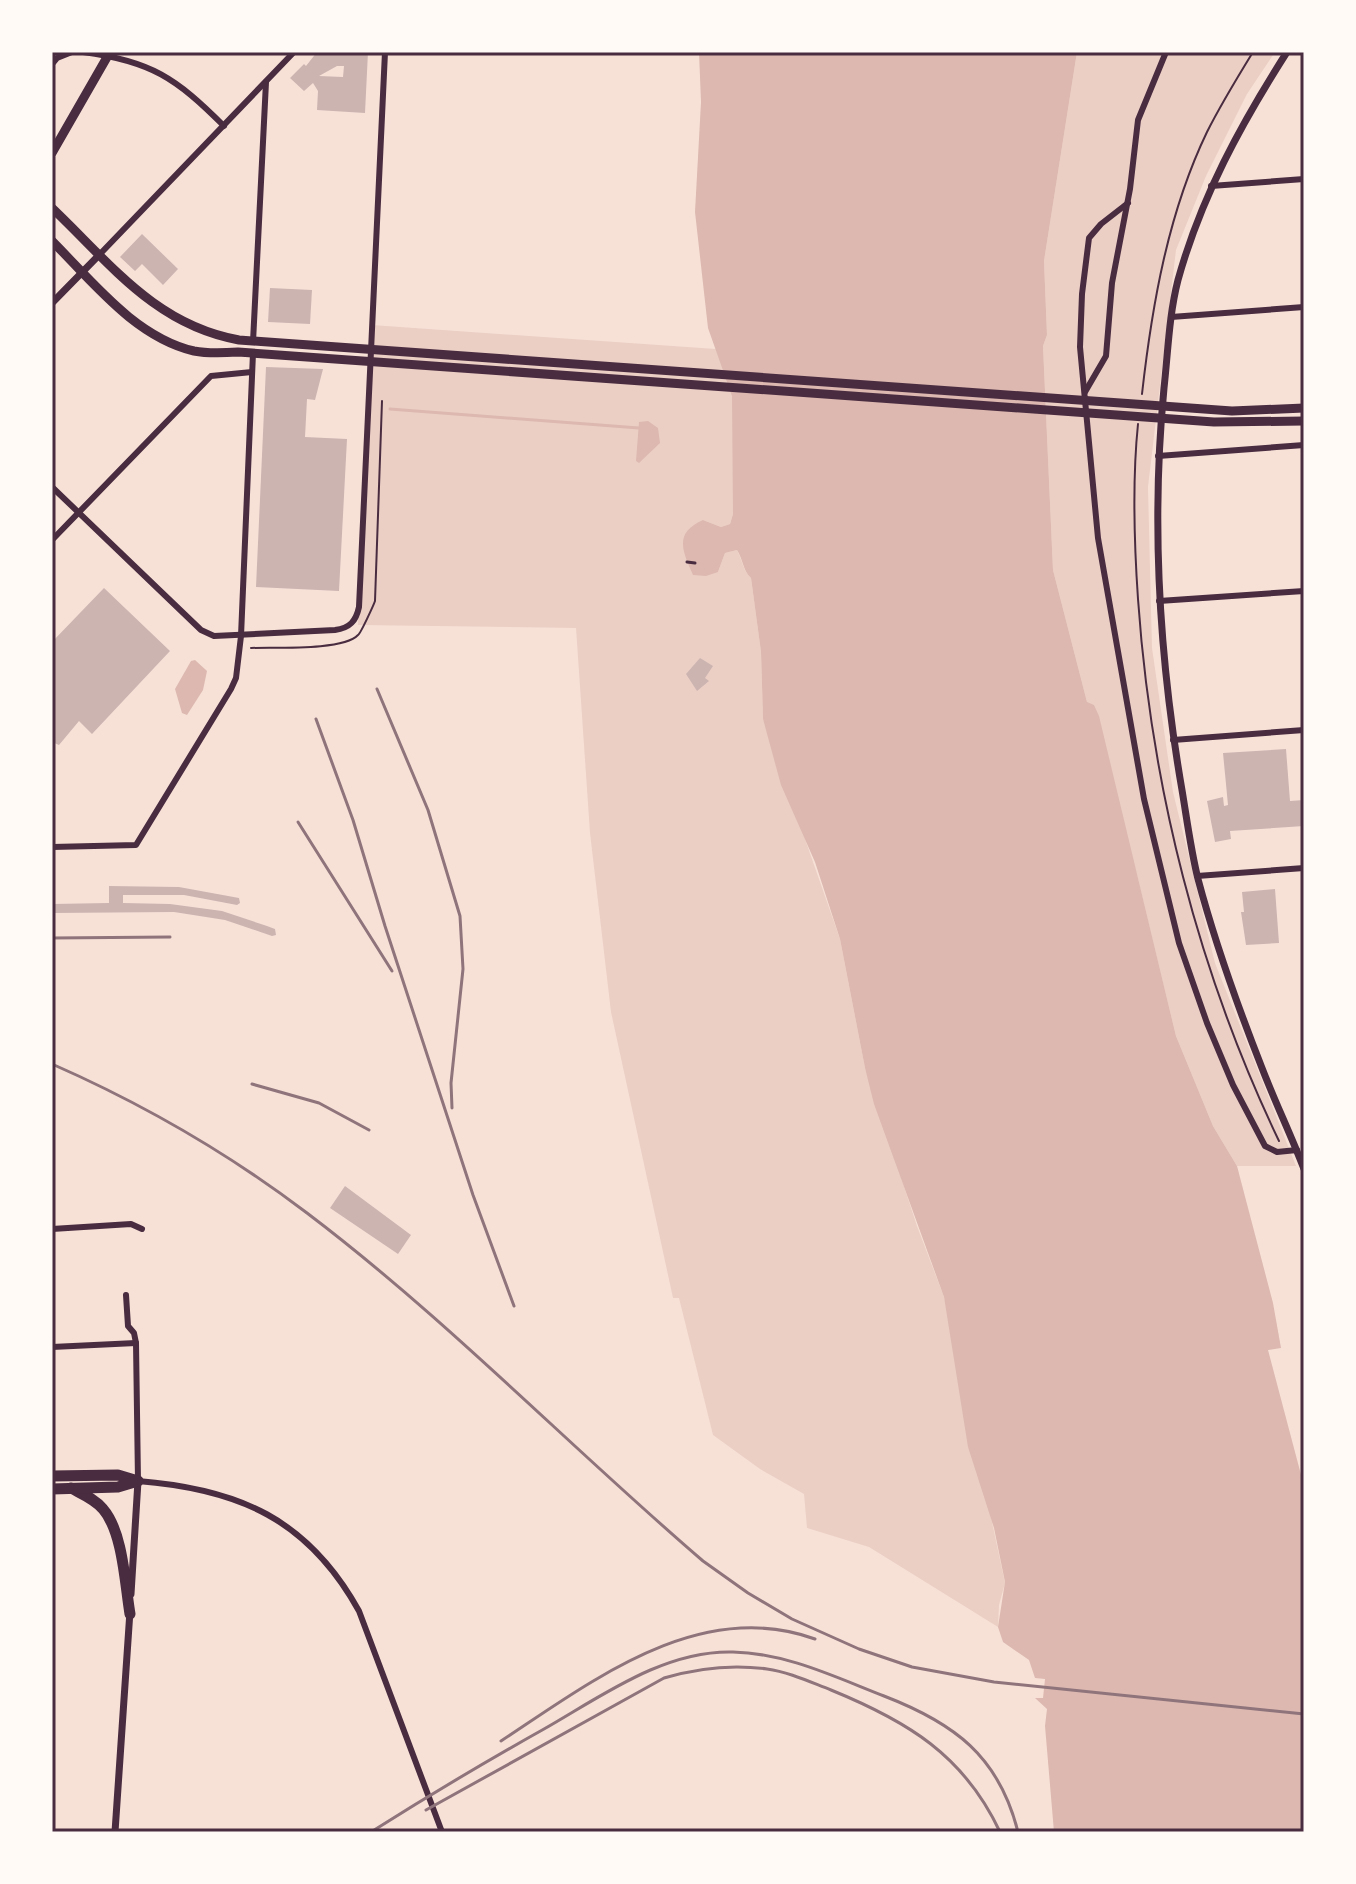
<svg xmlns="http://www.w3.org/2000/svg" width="1356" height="1884" font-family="Lato,sans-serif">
<rect width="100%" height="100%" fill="#f7e1d7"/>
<g fill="#ebcfc5">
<path d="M1077,52H1275L1247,94L1206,176L1176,250L1148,487L1152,648L1173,792L1215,963L1296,1166H1237L1213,1126L1176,1036L1137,875L1087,702L1053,570L1043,346L1047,335L1044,261Z"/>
<path d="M372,325L716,349L733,396V514L730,524L721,527L703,520L718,572L725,553L737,550C742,559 743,571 751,578L761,652L763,719L840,939L865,1068L917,1226L944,1297L1005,1583L999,1605L998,1627L869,1547L807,1528L804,1494L760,1469L713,1435L679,1298H673L611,1012L590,833L576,628L358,625Z"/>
</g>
<g fill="#dcb8b0">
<path d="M699,52H1077L1044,261L1047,335L1043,346L1053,570L1087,702L1094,705L1099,716L1176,1036L1213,1126L1237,1166L1273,1303L1281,1348L1268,1350L1304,1486V1832H1054L1045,1726L1047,1709L1035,1698H1043L1045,1679L1035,1678L1029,1660L1003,1642L998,1627L1005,1582L994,1528L968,1447L944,1297L874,1104L865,1068L840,939L815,862L781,785L763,719L761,652L751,578C743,571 743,559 737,550L725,553L718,572L706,576L693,575C682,550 674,533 703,520L721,527L730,524L733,514L732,396L708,328L695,212L701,102Z"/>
<path d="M648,421L658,428L660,443L639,463L636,461L639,422Z"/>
<path d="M195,660L207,671L203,690L187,715L182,713L175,689L191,661Z"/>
</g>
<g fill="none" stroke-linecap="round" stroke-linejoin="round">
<path stroke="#dcb8b0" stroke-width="3" d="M390,409L639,428"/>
</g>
<g fill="#ccb4b1" fill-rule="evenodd">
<path d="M317,52H368L365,113L317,110L318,91L313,83L304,91L290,78L304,64L306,66ZM337,66H344L343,77L319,76Z"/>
<path d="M142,234L178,269L163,285L142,264L135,271L120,257Z"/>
<path d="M270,288L312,290L310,324L268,322Z"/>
<path d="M266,367L323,369L315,400L307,399L305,437L347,439L339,591L256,587Z"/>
<path d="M104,588L170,651L92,734L79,721L59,745L52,742V642Z"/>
<path d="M700,658L713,666L705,678L709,681L697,691L686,674Z"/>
<path d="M1286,749L1290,801L1304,800V826L1230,831L1231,839L1215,842L1207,801L1223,797L1224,806L1228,805L1223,753Z"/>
<path d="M109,886L179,887L239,898L240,903L237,905L184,895H123V903L170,904L222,911L267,926L275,929L276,935L272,936L225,920L174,912L52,913V904L109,903Z"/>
<path d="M1275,889L1279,943L1246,945L1241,912H1244L1242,892Z"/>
<path d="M345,1186L411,1235L398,1254L330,1208Z"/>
</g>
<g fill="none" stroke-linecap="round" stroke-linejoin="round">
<g stroke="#4a2c40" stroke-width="2">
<path d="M1142,394C1152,305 1168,213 1207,132C1221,104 1237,78 1253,52"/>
<path d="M1138,424C1132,482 1134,541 1138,599C1151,786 1198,972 1279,1141"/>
<path d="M251,648C274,647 343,651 358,635C361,633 374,604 375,601L382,401"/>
</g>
<path stroke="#4a2c40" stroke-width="3" d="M687,562L695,563"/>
<g stroke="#4a2c40" stroke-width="6">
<path d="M83,52C151,61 176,78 224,126"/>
<path d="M52,64L57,58L72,52"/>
<path d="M1211,186L1304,179"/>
<path d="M1128,203L1101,224L1089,238L1082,294L1080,347L1098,538L1144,799L1179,943L1207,1023L1233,1085L1265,1146L1277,1152L1297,1150"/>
<path d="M100,254L294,52"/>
<path d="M1171,317L1304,307"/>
<path d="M253,342L266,82"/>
<path d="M1085,392L1106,356L1112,283L1130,189L1138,120L1166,52"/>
<path d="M1158,456L1304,445"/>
<path d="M52,487L201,630L214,636L335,630C350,628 356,621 359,607L385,52"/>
<path d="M52,540L211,376L252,372"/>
<path d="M1159,601L1304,591"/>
<path d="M1173,740L1304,730"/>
<path d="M52,847L136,845L231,689L236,678L241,636L253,353"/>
<path d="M1197,876L1304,868"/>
<path d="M52,1229L131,1224L142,1229"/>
<path d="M126,1295L128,1326L134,1333L136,1343L138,1481C239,1489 308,1519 359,1611L442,1832"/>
<path d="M52,1347L136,1343"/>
</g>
<g stroke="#4a2c40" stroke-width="7">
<path d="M1287,52C1241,124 1201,197 1178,280C1169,315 1168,352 1164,388C1151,523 1159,657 1182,790C1187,820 1191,851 1198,879C1215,943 1238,1007 1262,1068C1275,1102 1291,1135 1304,1169"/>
<path d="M52,303L100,254"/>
<path d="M131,1594L138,1481"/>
<path d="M115,1832L130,1611"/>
</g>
<g stroke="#4a2c40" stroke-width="9">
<path d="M52,153L110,52"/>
<path d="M52,208C110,263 155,325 239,340L1232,411L1304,408"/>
<path d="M52,241C93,282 135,337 194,351C209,354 224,353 238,352L1214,422L1304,421"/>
</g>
<g stroke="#4a2c40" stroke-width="11">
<path d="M52,1476L118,1475L138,1481"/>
<path d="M71,1488C82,1494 95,1499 103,1509C123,1532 125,1584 130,1614"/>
<path d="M52,1489L118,1487L138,1481"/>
</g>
<g stroke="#8f747c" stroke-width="3">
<path d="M377,689L428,810L460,916L463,969L451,1083L452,1108"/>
<path d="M316,719L353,820L385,926L473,1195L514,1306"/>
<path d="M298,822L392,971"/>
<path d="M52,938L170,937"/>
<path d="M52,1064C143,1104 228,1153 307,1213C447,1319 570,1447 703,1561L748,1593L792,1619L859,1649L912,1667L994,1682L1304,1714"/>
<path d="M252,1084L319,1103L369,1130"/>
<path d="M501,1741C592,1681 700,1597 815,1639"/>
<path d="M426,1810L664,1678C698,1668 731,1664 767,1669C789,1672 810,1682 831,1690C907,1721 964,1755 1000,1832"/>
<path d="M371,1832C428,1796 485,1762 544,1729C602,1696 664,1650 733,1652C786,1653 835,1677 884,1696C954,1723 999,1756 1018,1832"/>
</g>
</g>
<rect width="1356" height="1884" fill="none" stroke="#fffaf5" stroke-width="108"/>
<rect x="54" y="54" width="1248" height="1776" fill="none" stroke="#4a2c40" stroke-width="3"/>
</svg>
